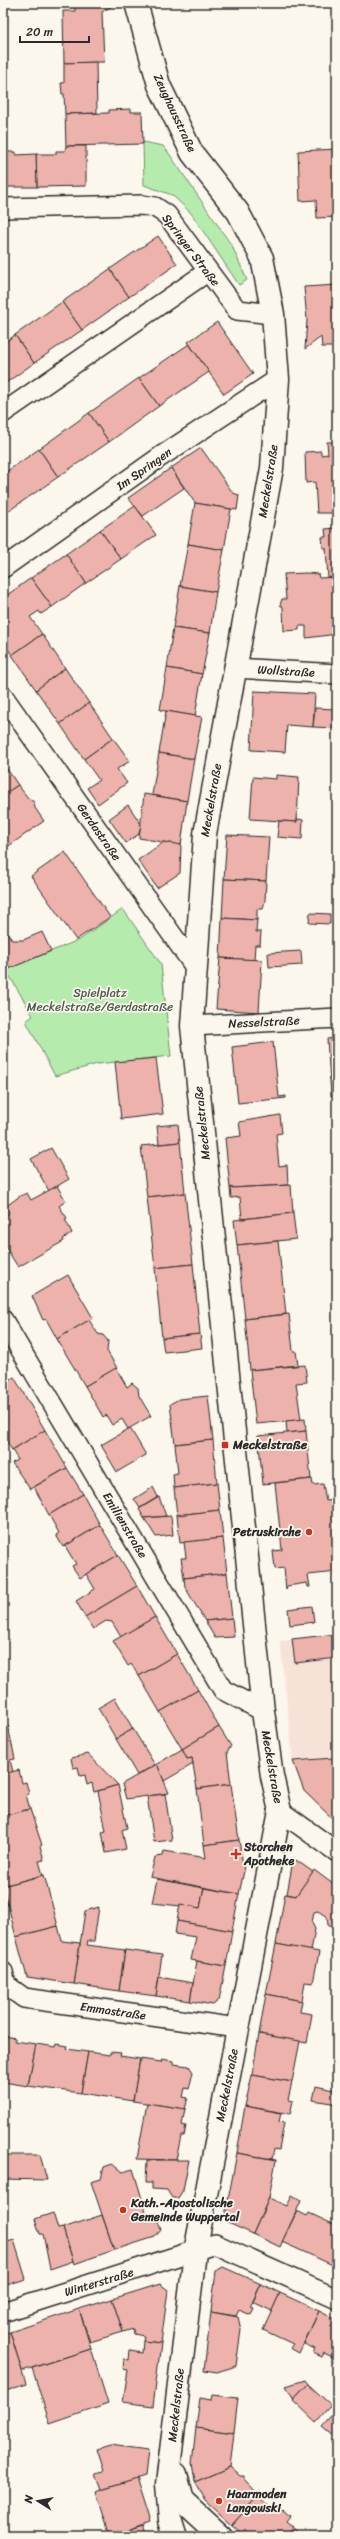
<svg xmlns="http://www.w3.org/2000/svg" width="340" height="2539" font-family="Sriracha,sans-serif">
<rect width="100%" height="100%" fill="#fbf7ec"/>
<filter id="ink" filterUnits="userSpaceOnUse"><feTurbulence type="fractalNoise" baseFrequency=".025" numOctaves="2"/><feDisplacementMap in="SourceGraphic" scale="8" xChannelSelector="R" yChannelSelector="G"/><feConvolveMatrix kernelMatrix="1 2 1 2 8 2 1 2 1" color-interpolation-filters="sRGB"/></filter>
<g filter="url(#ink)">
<path fill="#f7e2d8" d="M337,1635V1757L293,1760L280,1641Z"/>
<g fill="#b5ecae" stroke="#708c6c">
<path d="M143,142L163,146L168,152L232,246L247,280L239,285L191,213L172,195L144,185Z"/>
<path d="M123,909L161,964L171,1056L97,1064L55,1076L26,1021L33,1016L6,970L81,939Z"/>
</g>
<g fill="#edb2ab" stroke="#2b2b2b">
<path d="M67,3H111L112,6L102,12L104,62L64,63L63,11H75V7L69,8Z"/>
<path d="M96,62L97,113L65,114L64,94H62L61,83H64V63Z"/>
<path d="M131,109V112H142L143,144L66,146L65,114L109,113V110Z"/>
<path d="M66,146H86V186L37,187L36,154H56V151H65Z"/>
<path d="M337,149V217L317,218L316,200L300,201L298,151Z"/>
<path d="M5,152H16V155L36,154L37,187H3Z"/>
<path d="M158,236L177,264L129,297L110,269Z"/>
<path d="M110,269L129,297L82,330L62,302Z"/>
<path d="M337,285V347H322L321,337L305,349L307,320L304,287Z"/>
<path d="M62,302L82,330L34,363L15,335Z"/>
<path d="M217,322L253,374L224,394L188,342Z"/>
<path d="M15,335L34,363L3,385V344Z"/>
<path d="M189,344L209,372L159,406L139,378Z"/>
<path d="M139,378L159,406L109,442L89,413Z"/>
<path d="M89,413L109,442L58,477L39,449Z"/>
<path d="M327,442H337V508L333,509V513H317L315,482L306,483L305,452L321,451V455L328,454Z"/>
<path d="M201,448L233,493L239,495L237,510L195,503L171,468Z"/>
<path d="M39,449L58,477L7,512L3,506V474Z"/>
<path d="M171,468L184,488L143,516L128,498Z"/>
<path d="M195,503L231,509L224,550L188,544Z"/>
<path d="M135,506L156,535L121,559L100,530Z"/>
<path d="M337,528V577L328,578L326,548H323L322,537H326L325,529Z"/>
<path d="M100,530L121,559L86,583L66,554Z"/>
<path d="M188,544L224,550L216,592L180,586Z"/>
<path d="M66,554L86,583L52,607L31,578Z"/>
<path d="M306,573L318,574L319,578L337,577V637V634L306,638V626H299V630L284,631L283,607L280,605L282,599H286L284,574Z"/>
<path d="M31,578L52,607L41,614L39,611L30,617L42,634L12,655L3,642V598Z"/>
<path d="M180,586L216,592L210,633L173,628Z"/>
<path d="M173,628L210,633L202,674L167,668Z"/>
<path d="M42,634L65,668L36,690L12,655Z"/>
<path d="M65,668L89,703L60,724L36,690Z"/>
<path d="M167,668L202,674L195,716L160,710Z"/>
<path d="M254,691L315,694L313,727L287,725L285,752L251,750Z"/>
<path d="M89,703L113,738L84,759L60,724Z"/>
<path d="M315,708L335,709L334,728L313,727Z"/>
<path d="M335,709L337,710V728H334Z"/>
<path d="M166,711L202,717L194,759L159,753Z"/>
<path d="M113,738L130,761L117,769L127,783L98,804L87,788L99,780L84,759Z"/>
<path d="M159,753L194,759L187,801L152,795Z"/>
<path d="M3,763L18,785L3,795Z"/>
<path d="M276,775L299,777L297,822L250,819L253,777L276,779Z"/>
<path d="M18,785L28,798L34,802L35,808L44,821L3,850V795Z"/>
<path d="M144,794L187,801L181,845L139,838Z"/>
<path d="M128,805L141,824L139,834L126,843L109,819Z"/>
<path d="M297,819L303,820L302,839L277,837L279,821L297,822Z"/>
<path d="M227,835L269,837L266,881L224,879Z"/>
<path d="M164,842L181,845L180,873L157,888L138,860Z"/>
<path d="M65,852L110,917L76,940L31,876Z"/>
<path d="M224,879L266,881L265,900L263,909H257V920L222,918Z"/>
<path d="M310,913L330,914V924L309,923Z"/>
<path d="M222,918L257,920L256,932H261L260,945H255L254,960L220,958Z"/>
<path d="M3,926L12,940H23L42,932L51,951L6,970L3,965Z"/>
<path d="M301,951L302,965L269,967L268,953Z"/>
<path d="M220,958L262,960L259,1012L216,1009Z"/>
<path d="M333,963H337V997H336Z"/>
<path d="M337,1038V1095L331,1096L327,1039Z"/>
<path d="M273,1042L279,1097L286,1096V1098L238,1103L232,1047Z"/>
<path d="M156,1058L163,1114L121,1119L115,1062Z"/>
<path d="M280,1115L282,1133L276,1134L279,1166L287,1165L288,1185L230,1188L225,1138L241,1136L239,1122Z"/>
<path d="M178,1124L180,1142L159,1144L157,1126Z"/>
<path d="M180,1142L185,1193L147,1197L141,1146Z"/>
<path d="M51,1148L69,1179L49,1191L31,1159Z"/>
<path d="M291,1185L293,1213L242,1219L240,1197L231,1198L230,1188Z"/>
<path d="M57,1186L66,1201L59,1206L67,1218L65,1219L72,1233L63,1239L64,1241L18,1267L3,1243V1213L5,1216L9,1213L5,1207L20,1196L27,1193L31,1200Z"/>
<path d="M185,1193L193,1264L155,1268L147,1197Z"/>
<path d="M293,1213L296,1239L237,1245L234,1220Z"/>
<path d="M278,1241L286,1314L245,1319L237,1245Z"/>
<path d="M193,1264L200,1334L162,1338L155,1268Z"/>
<path d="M68,1275L93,1318L57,1339L46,1319L43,1320L32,1296Z"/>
<path d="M289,1314L293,1351H296L298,1365L250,1370L245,1319Z"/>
<path d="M89,1320L98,1334L103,1335L108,1341L107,1351L117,1368L85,1386L57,1339Z"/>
<path d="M200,1334L202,1348L164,1352L162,1338Z"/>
<path d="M305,1365L307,1382L296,1383L301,1420L256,1424L250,1370Z"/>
<path d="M116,1368L127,1387L132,1383L138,1388L139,1396L151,1416L128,1429L122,1419L112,1425L106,1415L103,1417L85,1386Z"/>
<path d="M14,1377L45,1430L12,1450L3,1435V1384Z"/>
<path d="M208,1396L213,1440L175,1444L170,1404L179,1399Z"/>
<path d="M305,1419L306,1431L287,1433L286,1421Z"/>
<path d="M130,1428L146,1455L117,1472L101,1445Z"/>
<path d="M45,1430L67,1468L30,1489L12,1463L18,1460L12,1450Z"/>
<path d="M306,1431L311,1479L263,1484L258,1436Z"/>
<path d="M213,1440L217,1483L174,1488L173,1474L178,1473L175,1444Z"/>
<path d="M67,1468L83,1494L49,1515L34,1487Z"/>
<path d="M312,1479L313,1485L323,1484L326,1501L335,1500L337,1572L308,1575L310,1587H308L307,1583L287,1586L286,1590L284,1568L275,1569L273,1551L282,1550L275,1483Z"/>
<path d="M217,1483L220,1510L177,1515L174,1488Z"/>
<path d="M153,1487L158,1497L140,1508L134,1499Z"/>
<path d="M83,1494L100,1525L63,1547L56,1535L59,1533L49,1515Z"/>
<path d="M159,1497L166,1516L144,1518L139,1509Z"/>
<path d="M220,1510L223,1538L180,1543L177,1515Z"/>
<path d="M171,1516L173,1535L156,1537L144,1518Z"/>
<path d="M100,1525L118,1555L80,1578L72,1566L76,1564L65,1546Z"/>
<path d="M223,1538L227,1573L184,1578L181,1558H186L184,1542Z"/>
<path d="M118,1555L137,1586L85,1617L76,1601L95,1589L86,1574Z"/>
<path d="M227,1573L232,1618L205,1621L185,1587L184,1578Z"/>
<path d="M137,1586L155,1617L121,1637L112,1622L106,1621L93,1629L85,1617Z"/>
<path d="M312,1606L314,1622L290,1625L288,1609Z"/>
<path d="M155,1617L177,1654L139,1676L131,1664L128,1666L113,1641Z"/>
<path d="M232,1618L234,1637L215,1638L205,1621Z"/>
<path d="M336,1634L337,1658L295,1663L292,1639Z"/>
<path d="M177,1654L198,1690L160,1712L139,1676Z"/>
<path d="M198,1690L219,1727L182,1749L160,1712Z"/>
<path d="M115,1698L133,1729L116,1739L98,1708Z"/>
<path d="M3,1726H8L15,1759L10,1760L13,1772L3,1774Z"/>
<path d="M219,1727L231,1746L227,1752L231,1784L197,1789L192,1758L187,1759L182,1749Z"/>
<path d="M133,1729L155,1765L137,1775L116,1739Z"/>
<path d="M182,1749L187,1759L192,1758L193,1764L164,1781L157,1764Z"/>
<path d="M88,1754L118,1785L94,1792L92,1783L87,1785L85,1775L80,1776L78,1767L73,1768L71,1758Z"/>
<path d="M333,1758L337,1770V1823L304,1791L293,1761Z"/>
<path d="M157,1764L169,1793L126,1799L122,1784Z"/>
<path d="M19,1770L22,1783L26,1782L29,1794L26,1795L30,1809L3,1816V1774Z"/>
<path d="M231,1784L239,1840L204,1845L197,1789Z"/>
<path d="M118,1785L127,1828L122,1830L126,1849L106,1853L102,1832L106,1831L98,1791Z"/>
<path d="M165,1794L172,1840L154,1842L147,1796Z"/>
<path d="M30,1809L42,1845L40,1846L44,1860L39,1861L43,1875L3,1886V1816Z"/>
<path d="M239,1840L244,1871L239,1894L150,1877L155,1857L163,1856L164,1851L206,1858L204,1845Z"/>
<path d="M296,1860L313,1872L296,1896L287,1894L292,1866Z"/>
<path d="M314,1870L337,1887V1931L328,1925L327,1917L318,1911L314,1912L312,1923L315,1929L311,1951L276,1944L285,1894L296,1896Z"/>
<path d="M44,1875L58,1926L16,1937L3,1886Z"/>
<path d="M157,1879L204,1888L200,1908L152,1903Z"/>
<path d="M204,1888L239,1894L232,1931L177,1921L180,1904L200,1908Z"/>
<path d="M99,1907L94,1941H88L87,1945L125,1950L119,1991L74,1984L85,1911Z"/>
<path d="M177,1921L232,1931L226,1966L191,1960L196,1937L175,1934Z"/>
<path d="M58,1926L62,1941L80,1943L74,1984L27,1977L16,1937Z"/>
<path d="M276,1944L319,1952L313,1983L305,1982L302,2001L266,1994Z"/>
<path d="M125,1950L162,1955L156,1996L119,1991Z"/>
<path d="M197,1961L226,1966L219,2000L213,2005L190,2001Z"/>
<path d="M159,1977L193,1983L190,2001L156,1996Z"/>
<path d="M266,1994L302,2001L300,2012L312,2014L307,2043L259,2034Z"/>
<path d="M259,2034L300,2041L292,2082L252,2075Z"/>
<path d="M4,2036L15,2038V2041L36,2044L28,2086L3,2082Z"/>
<path d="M36,2044L56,2047L57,2044L68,2046L67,2049L88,2052L81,2093L28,2086Z"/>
<path d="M88,2052L110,2055V2052L121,2053L120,2056L140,2059L133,2101L81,2093Z"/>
<path d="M140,2059L161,2062L162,2059L173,2061V2064L189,2066L193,2072L189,2089L185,2088L183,2097L188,2098L185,2109L133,2101Z"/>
<path d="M252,2075L292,2082L288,2100L293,2101L290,2114L245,2106Z"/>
<path d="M335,2075H337V2091L333,2090Z"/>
<path d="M316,2086L337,2091V2104L313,2100Z"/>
<path d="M147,2103L185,2109L182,2125L186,2126L184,2136H181L176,2160L137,2159Z"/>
<path d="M245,2106L281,2113L279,2122L284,2123L279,2150L274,2149L272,2159L237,2153Z"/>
<path d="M237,2153L276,2160L269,2198L253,2234L228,2223L225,2216Z"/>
<path d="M3,2155H40L47,2180L3,2179Z"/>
<path d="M147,2160H189L183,2190L178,2198H172L167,2190L152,2189V2183H146Z"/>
<path d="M112,2164L122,2172L133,2169L147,2215L151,2213L156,2215L161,2230L155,2237L114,2250L91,2182L101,2179L104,2167Z"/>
<path d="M292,2196L301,2201L280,2247L253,2234L269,2198L287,2206Z"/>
<path d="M297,2211L307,2216L309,2213L337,2226V2267L282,2242Z"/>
<path d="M53,2213L58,2229L63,2228L73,2261L50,2269L43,2234H40L35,2219Z"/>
<path d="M102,2215L114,2250L74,2264L63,2228Z"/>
<path d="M14,2240L26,2279L3,2286L4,2243Z"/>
<path d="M223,2267L261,2284L250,2307L254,2308L251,2315L239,2310L236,2316L211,2312L216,2271Z"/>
<path d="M160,2284L168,2290L161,2343L143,2341L144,2336L134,2334L133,2329L123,2332L112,2299Z"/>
<path d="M261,2284L280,2293L272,2311L253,2302Z"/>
<path d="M280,2293L319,2311L299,2353L290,2348L293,2344L263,2330Z"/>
<path d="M112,2299L123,2332L90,2342L79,2309Z"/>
<path d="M79,2309L91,2349L22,2371L10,2332Z"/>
<path d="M319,2311L337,2320V2359L324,2353L322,2357L313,2353L315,2349L304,2344Z"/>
<path d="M211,2312L238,2317L241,2330L236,2366L217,2372L204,2370Z"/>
<path d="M10,2332L26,2384L3,2392V2334Z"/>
<path d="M143,2341L161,2343L153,2406L123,2402L128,2370L123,2369L124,2359L129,2360L130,2351L142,2353Z"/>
<path d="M91,2349L108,2404L50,2424L32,2368Z"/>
<path d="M305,2380L308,2384L294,2399L286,2386Z"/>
<path d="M308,2384L331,2405L316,2422L293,2400Z"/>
<path d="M212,2395L238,2398L234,2433L196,2428L200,2398L211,2400Z"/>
<path d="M336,2411L337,2412V2447L331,2442L334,2437L322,2427Z"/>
<path d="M196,2428L234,2433L230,2467L195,2482L192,2463Z"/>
<path d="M110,2445L148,2450L145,2476L101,2489L95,2473L104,2471L97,2449Z"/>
<path d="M230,2467L240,2476H245V2480L259,2495L232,2525L206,2501L195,2482Z"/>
<path d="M137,2478L151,2522L109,2536L95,2491Z"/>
<path d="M258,2496L274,2511L278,2507L290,2517L286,2522L293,2528L286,2536H245L232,2525Z"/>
<path d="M144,2525L148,2536H109Z"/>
<path d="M293,2528L302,2536H286Z"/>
</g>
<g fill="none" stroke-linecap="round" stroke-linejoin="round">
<g stroke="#2b2b2b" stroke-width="22">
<g id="street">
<path d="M3,208L142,205L155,207L167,215L237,310L273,314"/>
<path d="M3,413L207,272"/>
<path d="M3,568L160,457L278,379"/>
<path d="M234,668L337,674"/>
<path d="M3,696L195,967"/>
<path d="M192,1026L337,1018"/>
<path d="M3,1320L223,1690L263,1711"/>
<path d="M280,1811L337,1852"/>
<path d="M3,1972L6,1985L24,1998L237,2028"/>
<path d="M3,2312L215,2244L337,2299"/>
</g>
</g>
<g stroke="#2b2b2b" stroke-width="25">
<g id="secondary">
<path d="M136,3L159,85L192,153L238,212L262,258L273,314L278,379L272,468L205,834L192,1026L263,1711L272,1776L280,1811L195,2252L167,2484L170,2520L175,2536"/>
<path d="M176,2474L183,2501L221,2536"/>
</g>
</g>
<use href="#street" stroke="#fbf7ec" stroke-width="19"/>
<use href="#secondary" stroke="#fbf7ec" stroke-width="22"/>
</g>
</g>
<g fill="#c8321e" stroke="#fbf7ec" stroke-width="1.5">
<rect x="221" y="1441" width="8" height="8" rx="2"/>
<circle cx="309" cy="1532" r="4"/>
<path d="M234 1848h4v4h4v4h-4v4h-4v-4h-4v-4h4z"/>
<circle cx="123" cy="2210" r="4"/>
<circle cx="219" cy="2501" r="4"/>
</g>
<g text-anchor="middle" stroke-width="3.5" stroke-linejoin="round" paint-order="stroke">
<g font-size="12" fill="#2b2b2b" stroke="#fbf7ec">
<text transform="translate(175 113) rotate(65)" y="4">Zeughausstraße</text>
<text transform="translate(191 250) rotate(53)" y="4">Springer Straße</text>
<text transform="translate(144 469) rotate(-35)" y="4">Im Springen</text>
<text transform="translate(268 481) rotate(-81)" y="4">Meckelstraße</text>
<text transform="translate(286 671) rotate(3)" y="4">Wollstraße</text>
<text transform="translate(211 800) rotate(-80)" y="4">Meckelstraße</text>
<text transform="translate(99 832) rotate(55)" y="4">Gerdastraße</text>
<text transform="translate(264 1022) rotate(-3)" y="4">Nesselstraße</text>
<text transform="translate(202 1123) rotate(-96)" y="4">Meckelstraße</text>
<text transform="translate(125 1525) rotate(59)" y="4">Emilienstraße</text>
<text transform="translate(272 1767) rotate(80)" y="4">Meckelstraße</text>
<text transform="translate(113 2011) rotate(8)" y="4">Emmastraße</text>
<text transform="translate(227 2085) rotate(-79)" y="4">Meckelstraße</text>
<text transform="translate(99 2282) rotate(-17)" y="4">Winterstraße</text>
<text transform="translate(176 2405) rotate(-84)" y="4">Meckelstraße</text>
</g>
<g font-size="12" fill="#4e5b4c" stroke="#fbf7ec">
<text x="100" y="997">Spielplatz<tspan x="100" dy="14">Meckelstraße/Gerdastraße</tspan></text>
</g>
<g font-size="12" font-weight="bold" fill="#2b2b2b" stroke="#fbf7ec" text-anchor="start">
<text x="233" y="1449">Meckelstraße</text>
<text x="301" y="1536" text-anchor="end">Petruskirche</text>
<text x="244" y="1851">Storchen<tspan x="244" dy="14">Apotheke</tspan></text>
<text x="131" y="2207">Kath.-Apostolische<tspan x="131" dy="14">Gemeinde Wuppertal</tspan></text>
<text x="227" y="2498">Haarmoden<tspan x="227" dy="14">Langowski</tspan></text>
</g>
</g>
<rect width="340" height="2539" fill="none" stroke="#fbf7ec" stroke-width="16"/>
<rect x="8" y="8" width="324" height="2523" fill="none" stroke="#2b2b2b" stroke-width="1.5" filter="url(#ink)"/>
<g transform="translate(38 2501) rotate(281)" stroke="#fbf7ec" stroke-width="3" paint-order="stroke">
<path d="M0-3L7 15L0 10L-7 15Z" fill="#2b2b2b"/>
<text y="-6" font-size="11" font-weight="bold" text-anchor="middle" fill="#2b2b2b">N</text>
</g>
<path d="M20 36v6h69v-6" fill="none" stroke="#2b2b2b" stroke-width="2"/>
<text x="26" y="36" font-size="12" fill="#2b2b2b" stroke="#fbf7ec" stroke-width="3" paint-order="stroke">20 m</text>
</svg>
